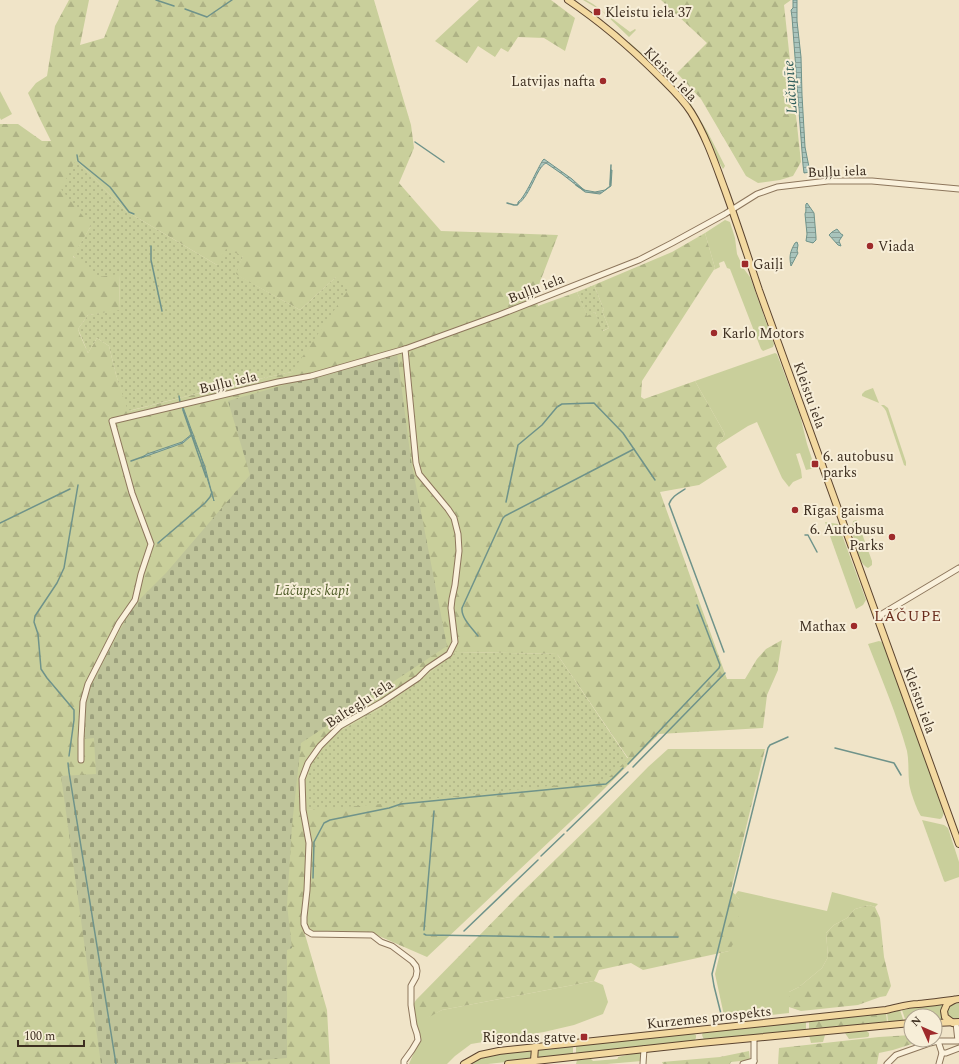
<svg xmlns="http://www.w3.org/2000/svg" width="959" height="1064" font-family="Spectral,serif">
<defs>
<pattern id="forest-firs" width="22" height="20" patternUnits="userSpaceOnUse"><rect width="22" height="20" fill="#c9cf9b"/><path d="M5 1l3.5 6h-7zM16 11l3.5 6h-7z" fill="#aeb285"/></pattern>
<pattern id="cemetery-stones" width="16" height="16" patternUnits="userSpaceOnUse"><rect width="16" height="16" fill="#bfc49a"/><path d="M2 7V4a2 2 0 0 1 4 0v3zM10 15v-3a2 2 0 0 1 4 0v3z" fill="#9ca07d"/></pattern>
<pattern id="garden-dots" width="8" height="8" patternUnits="userSpaceOnUse"><rect width="8" height="8" fill="#c9cf9b"/><path d="M2 2h.1M6 6h.1" fill="none" stroke="#aeb285" stroke-width="1.8" stroke-linecap="round"/></pattern>
<pattern id="water-rules" width="6" height="5" patternUnits="userSpaceOnUse"><rect width="6" height="5" fill="#a9c4bc"/><path d="M0 2.5h6" fill="none" stroke="#8ba098"/></pattern>
</defs>
<rect width="100%" height="100%" fill="#f0e4c8"/>
<g fill="#c9cf9b">
<path d="M583,0H586L593,4L630,32L635,29L636,30L629,37L602,11Z"/>
<path d="M629,42L657,67L689,101L707,131L725,166L723,169L716,157L706,133L696,115L628,43Z"/>
<path d="M0,91L12,114L1,120L0,118Z"/>
<path d="M725,220L730,222L735,238L737,254L744,269L750,277L774,344L773,347L763,351L761,349L730,269L727,268L724,261L719,263L720,267L714,270L715,268L705,233Z"/>
<path d="M775,353L777,354L800,415L807,444L815,468L806,470L800,453L796,454L801,470L802,478L793,482L789,487L782,478L757,422L748,426L718,445L725,434L695,381Z"/>
<path d="M873,388L879,403L862,396V394L865,391Z"/>
<path d="M881,405H884L888,408L906,462V466L904,465L886,411L884,408Z"/>
<path d="M856,520H857L872,561V565L868,568C856,563 851,533 853,521Z"/>
<path d="M825,522L838,524L866,600L863,605L856,609Z"/>
<path d="M879,641L882,642L884,644L944,813L942,818L940,819L921,816C917,810 909,789 909,781C908,771 909,761 907,751C897,715 882,680 868,644Z"/>
<path d="M922,820L944,825L948,828L959,862V877L945,882L944,881Z"/>
<path d="M738,891L827,911L832,892L878,904L875,907L869,905L855,909L847,918L834,925L826,933L828,957L822,968L799,987L789,992V1013L725,1020L715,974L720,953L729,951L739,899L735,895Z"/>
<path d="M594,981L603,985L608,1002L603,1014L574,1025L544,1032L471,1044L455,1056L447,1064H409L415,1050L420,1040L415,1018L422,1020L442,1010Z"/>
<path d="M943,1003L941,1013L945,1021H935V1016H911V1022H906L902,1010Z"/>
<path d="M959,1003V1019L950,1018L947,1014C947,1005 951,1004 959,1003Z"/>
<path d="M900,1010L904,1022L888,1023L887,1012Z"/>
<path d="M806,1021V1030L704,1040L702,1035L703,1032Z"/>
<path d="M864,1029L869,1033V1036L868,1037L849,1039L845,1033Z"/>
<path d="M692,1033L696,1035V1038L694,1041L576,1054V1045Z"/>
<path d="M809,1035H825L823,1042L811,1043Z"/>
<path d="M573,1045V1054L539,1058L537,1057L539,1049Z"/>
<path d="M531,1050L533,1057L531,1059L488,1064H468L485,1056L497,1053Z"/>
<path d="M640,1052L642,1054V1061L607,1064H576L577,1060L591,1059L593,1061L617,1059L618,1058V1057Z"/>
</g>
<g fill="url(#forest-firs)" fill-rule="evenodd">
<path d="M69,0H89L80,45L104,38L119,0H374L411,125L414,148L399,183L441,231L558,235L535,295L538,306L577,292L587,315L595,312L603,331L609,328L602,311L604,310L594,285L672,252L705,233L715,268L642,381L641,397L644,399L695,381L725,434L716,448L727,467L699,485L660,492L727,679H745L757,659L766,649L782,640L778,666V670L767,695L763,728L659,734L586,807L427,957L372,933L304,931L327,1010L330,1064H0V124H18L42,141H51L40,119L28,93L36,83L47,76L55,26ZM76,160L126,211L217,265L243,256L235,274L300,310L336,277L292,372L231,385L129,411L116,375L109,346L97,338L88,353L80,335L78,329L88,315L120,311L119,274L73,257L91,226ZM456,652L557,654L628,758L307,810V776L343,729L381,708L412,686Z"/>
<path d="M479,0H551L575,18L565,51L544,38L518,37L508,52L501,48L495,57L478,46L467,63L435,41Z"/>
<path d="M661,0H791L784,5L801,162L793,176L780,180L758,183L746,176L701,99L677,73L707,43Z"/>
<path d="M668,749H765L731,890L739,899V934L729,951L643,970L631,963L599,970L594,981L442,1010L422,1021L415,1018L413,1005L416,1000L518,896L597,819L648,767Z"/>
<path d="M869,905L875,907L880,918L884,957L891,986L886,996L880,997L858,1005L801,1011L789,1007V992L799,987L822,968L828,957L826,933L834,925L847,918L855,909Z"/>
<path d="M886,1012L887,1022L809,1030V1021Z"/>
<path d="M911,1035V1040H916L918,1042L893,1050L879,1053L877,1064H778L779,1048L879,1037Z"/>
<path d="M749,1051L750,1060L731,1062L730,1064H663L662,1062L720,1057Z"/>
</g>
<path fill="url(#cemetery-stones)" d="M397,353L411,460L447,646L301,743L292,825L287,905L292,948L287,950V1058L218,1064H101L61,776L96,774L94,738L85,739L86,702L94,679L133,606L166,573L250,475L228,401Z"/>
<g fill="url(#garden-dots)">
<path d="M76,160L126,211L217,265L226,249L243,256L236,274L300,310L336,277L348,290L292,372L231,385L128,411L116,375L109,346L97,338L88,353L78,329L88,315L120,310L119,274L98,277L73,256L91,226L61,189Z"/>
<path d="M594,285L604,310L602,311L609,328L602,331L595,312L587,316L577,292Z"/>
<path d="M456,652L557,654L628,759L606,780L382,804L307,810V776L313,760L330,738L343,729L381,708L412,686Z"/>
</g>
<g fill="url(#water-rules)" stroke="#6f938a">
<path d="M793,0H797V21L801,57L802,95L805,147L810,172L804,173L803,165L792,17L791,10L793,8Z"/>
<path d="M544,159L572,179L584,190L595,192L605,190L610,186L611,170H612L611,186L600,194L585,192L562,174L546,163C536,168 531,195 518,204V202C525,198 537,169 543,160Z"/>
<path d="M807,203L814,213L816,237V240L813,243L806,241L807,234L805,214C807,210 805,207 806,204Z"/>
<path d="M837,229L841,234L843,235L839,241L841,246L838,245L829,235L832,232Z"/>
<path d="M797,242L798,245L797,251L798,253L791,266C789,256 790,252 795,243Z"/>
<path d="M182,407H183L205,467L214,501L200,454L192,435L183,443L141,458L147,454L182,442L192,434Z"/>
</g>
<g fill="none" stroke-linecap="round" stroke-linejoin="round">
<g stroke="#6f938a" stroke-width="1.5">
<path d="M156,0L174,6"/>
<path d="M185,9L207,17L232,0"/>
<path d="M415,142L444,162"/>
<path d="M77,155L78,161L110,187L129,212L134,214"/>
<path d="M576,185L584,190"/>
<path d="M610,185L611,165"/>
<path d="M507,203L514,205H517L518,204"/>
<path d="M151,246V260L162,311"/>
<path d="M179,396L180,402"/>
<path d="M183,410L206,477"/>
<path d="M131,461L145,456"/>
<path d="M685,489C679,493 672,496 669,504L724,652"/>
<path d="M506,502L518,445L542,425L557,407L562,404L594,403L623,433L655,480"/>
<path d="M0,523L70,489"/>
<path d="M805,535H808L809,537L817,552"/>
<path d="M158,543L205,503L210,497L212,492"/>
<path d="M478,636C472,628 461,618 462,608L503,518L505,516L634,449"/>
<path d="M835,748L894,763L901,775"/>
<path d="M69,756L74,720V710L47,678L41,669L38,634L34,622L35,616L57,583L64,568L78,485"/>
<path d="M68,763L69,772L116,1064"/>
<path d="M628,764L719,668L720,665L697,605"/>
<path d="M633,767L725,673"/>
<path d="M567,831L628,772"/>
<path d="M541,856L564,834"/>
<path d="M313,878L314,842L324,823L330,820L389,808L401,804L606,784L612,779L623,768"/>
<path d="M424,930L434,811"/>
<path d="M464,931L538,860"/>
<path d="M424,934L426,935L549,937"/>
<path d="M554,937H678"/>
<path d="M722,1018L714,986L712,974L768,748L770,745L788,737"/>
</g>
<g stroke="#8d765c" stroke-width="7">
<g id="minor">
<path d="M877,617L959,568"/>
<path d="M81,760V739L83,702L88,684L119,623L135,600L141,574L151,544L132,493L112,421L278,382L311,376L405,349L499,315L639,260L672,243L725,214L757,194L777,187L828,181H872L959,189"/>
<path d="M938,1041L942,1053L939,1064"/>
<path d="M942,1053H946L959,1048"/>
<path d="M404,1064V1061L412,1050L418,1040L417,1034L414,1025L411,1005V986L416,977L417,971L416,966L412,961L392,946L381,942L372,935L312,934L307,931L304,924V917L307,890L309,843L303,810L302,779L308,763L320,746L340,726L382,702L418,678L428,668L449,654L455,642L451,608L452,599L455,585L459,551L458,534L454,518L448,509L419,474L416,463L405,349"/>
<path d="M643,1064L644,1049"/>
<path d="M743,1064L754,1061"/>
<path d="M753,1064L754,1061V1038"/>
<path d="M887,1064L896,1055L930,1043L938,1041H958L956,1023"/>
</g>
</g>
<g stroke="#5b4430" stroke-width="8">
<g id="major">
<path d="M568,0C601,22 631,48 659,76C670,87 682,98 691,112C706,136 715,163 725,190C737,223 748,257 759,290L959,844"/>
<path d="M935,1023L959,1022"/>
<path d="M953,1023L945,1017L944,1011L947,1004L954,1000"/>
<path d="M534,1061L535,1047"/>
<path d="M464,1064L480,1055L499,1051L886,1010C897,1008 907,1004 918,1004C931,1003 945,1001 959,999"/>
<path d="M508,1064L700,1043L911,1023"/>
</g>
</g>
<use href="#minor" stroke="#faf1dc" stroke-width="5"/>
<use href="#major" stroke="#f3d9a0" stroke-width="6"/>
</g>
<g fill="#9e2a2b" stroke="#f7eed8" stroke-width="1.5">
<rect x="593" y="8" width="8" height="8" rx="2"/>
<circle cx="603" cy="81" r="4"/>
<circle cx="870" cy="246" r="4"/>
<rect x="741" y="260" width="8" height="8" rx="2"/>
<circle cx="714" cy="333" r="4"/>
<rect x="811" y="460" width="8" height="8" rx="2"/>
<circle cx="795" cy="510" r="4"/>
<circle cx="892" cy="537" r="4"/>
<circle cx="854" cy="626" r="4"/>
<rect x="580" y="1033" width="8" height="8" rx="2"/>
</g>
<g text-anchor="middle" stroke-width="4" stroke-linejoin="round" paint-order="stroke">
<g font-size="14" fill="#3d2e20" stroke="#f7eed8" text-anchor="start">
<text x="605" y="17">Kleistu iela 37</text>
<text x="595" y="86" text-anchor="end">Latvijas nafta</text>
<text x="878" y="251">Viada</text>
<text x="753" y="269">Gaiļi</text>
<text x="722" y="338">Karlo Motors</text>
<text x="823" y="461">6. autobusu<tspan x="823" dy="16">parks</tspan></text>
<text x="803" y="515">Rīgas gaisma</text>
<text x="884" y="534" text-anchor="end">6. Autobusu<tspan x="884" dy="16">Parks</tspan></text>
<text x="846" y="631" text-anchor="end">Mathax</text>
<text x="576" y="1042" text-anchor="end">Rigondas gatve</text>
</g>
<g font-size="14" fill="#3d2e20" stroke="#f7eed8">
<text transform="translate(671 74) rotate(46)" y="5">Kleistu iela</text>
<text transform="translate(837 171) rotate(-2)" y="5">Buļļu iela</text>
<text transform="translate(536 288) rotate(-21)" y="5">Buļļu iela</text>
<text transform="translate(228 382) rotate(-13)" y="5">Buļļu iela</text>
<text transform="translate(810 395) rotate(70)" y="5">Kleistu iela</text>
<text transform="translate(920 700) rotate(70)" y="5">Kleistu iela</text>
<text transform="translate(359 703) rotate(-33)" y="5">Baltegļu iela</text>
<text transform="translate(709 1017) rotate(-6)" y="5">Kurzemes prospekts</text>
</g>
<g font-size="14" font-style="italic" fill="#4d5a26" stroke="#f7eed8">
<text x="312" y="595">Lāčupes kapi</text>
</g>
<g font-size="15" font-style="italic" fill="#2f5d5a" stroke="#f7eed8">
<text transform="translate(790 87) rotate(-94)" y="5">Lāčupīte</text>
</g>
<g font-size="15" letter-spacing="1" fill="#6b2e1e" stroke="#f7eed8">
<text x="908" y="621">LĀČUPE</text>
</g>
</g>
<g transform="translate(923 1028) rotate(315)"><circle r="19" fill="#f7eed8" stroke="#ada18e"/>
<path d="M0-3L7 15L0 10L-7 15Z" fill="#9e2a2b"/>
<text y="-6" font-size="11" font-weight="bold" text-anchor="middle" fill="#3d2e20">N</text>
</g>
<path d="M18 1040v6h66v-6" fill="none" stroke="#3d2e20" stroke-width="2"/>
<text x="24" y="1040" font-size="12" fill="#3d2e20" stroke="#f7eed8" stroke-width="3" paint-order="stroke">100 m</text>
</svg>
